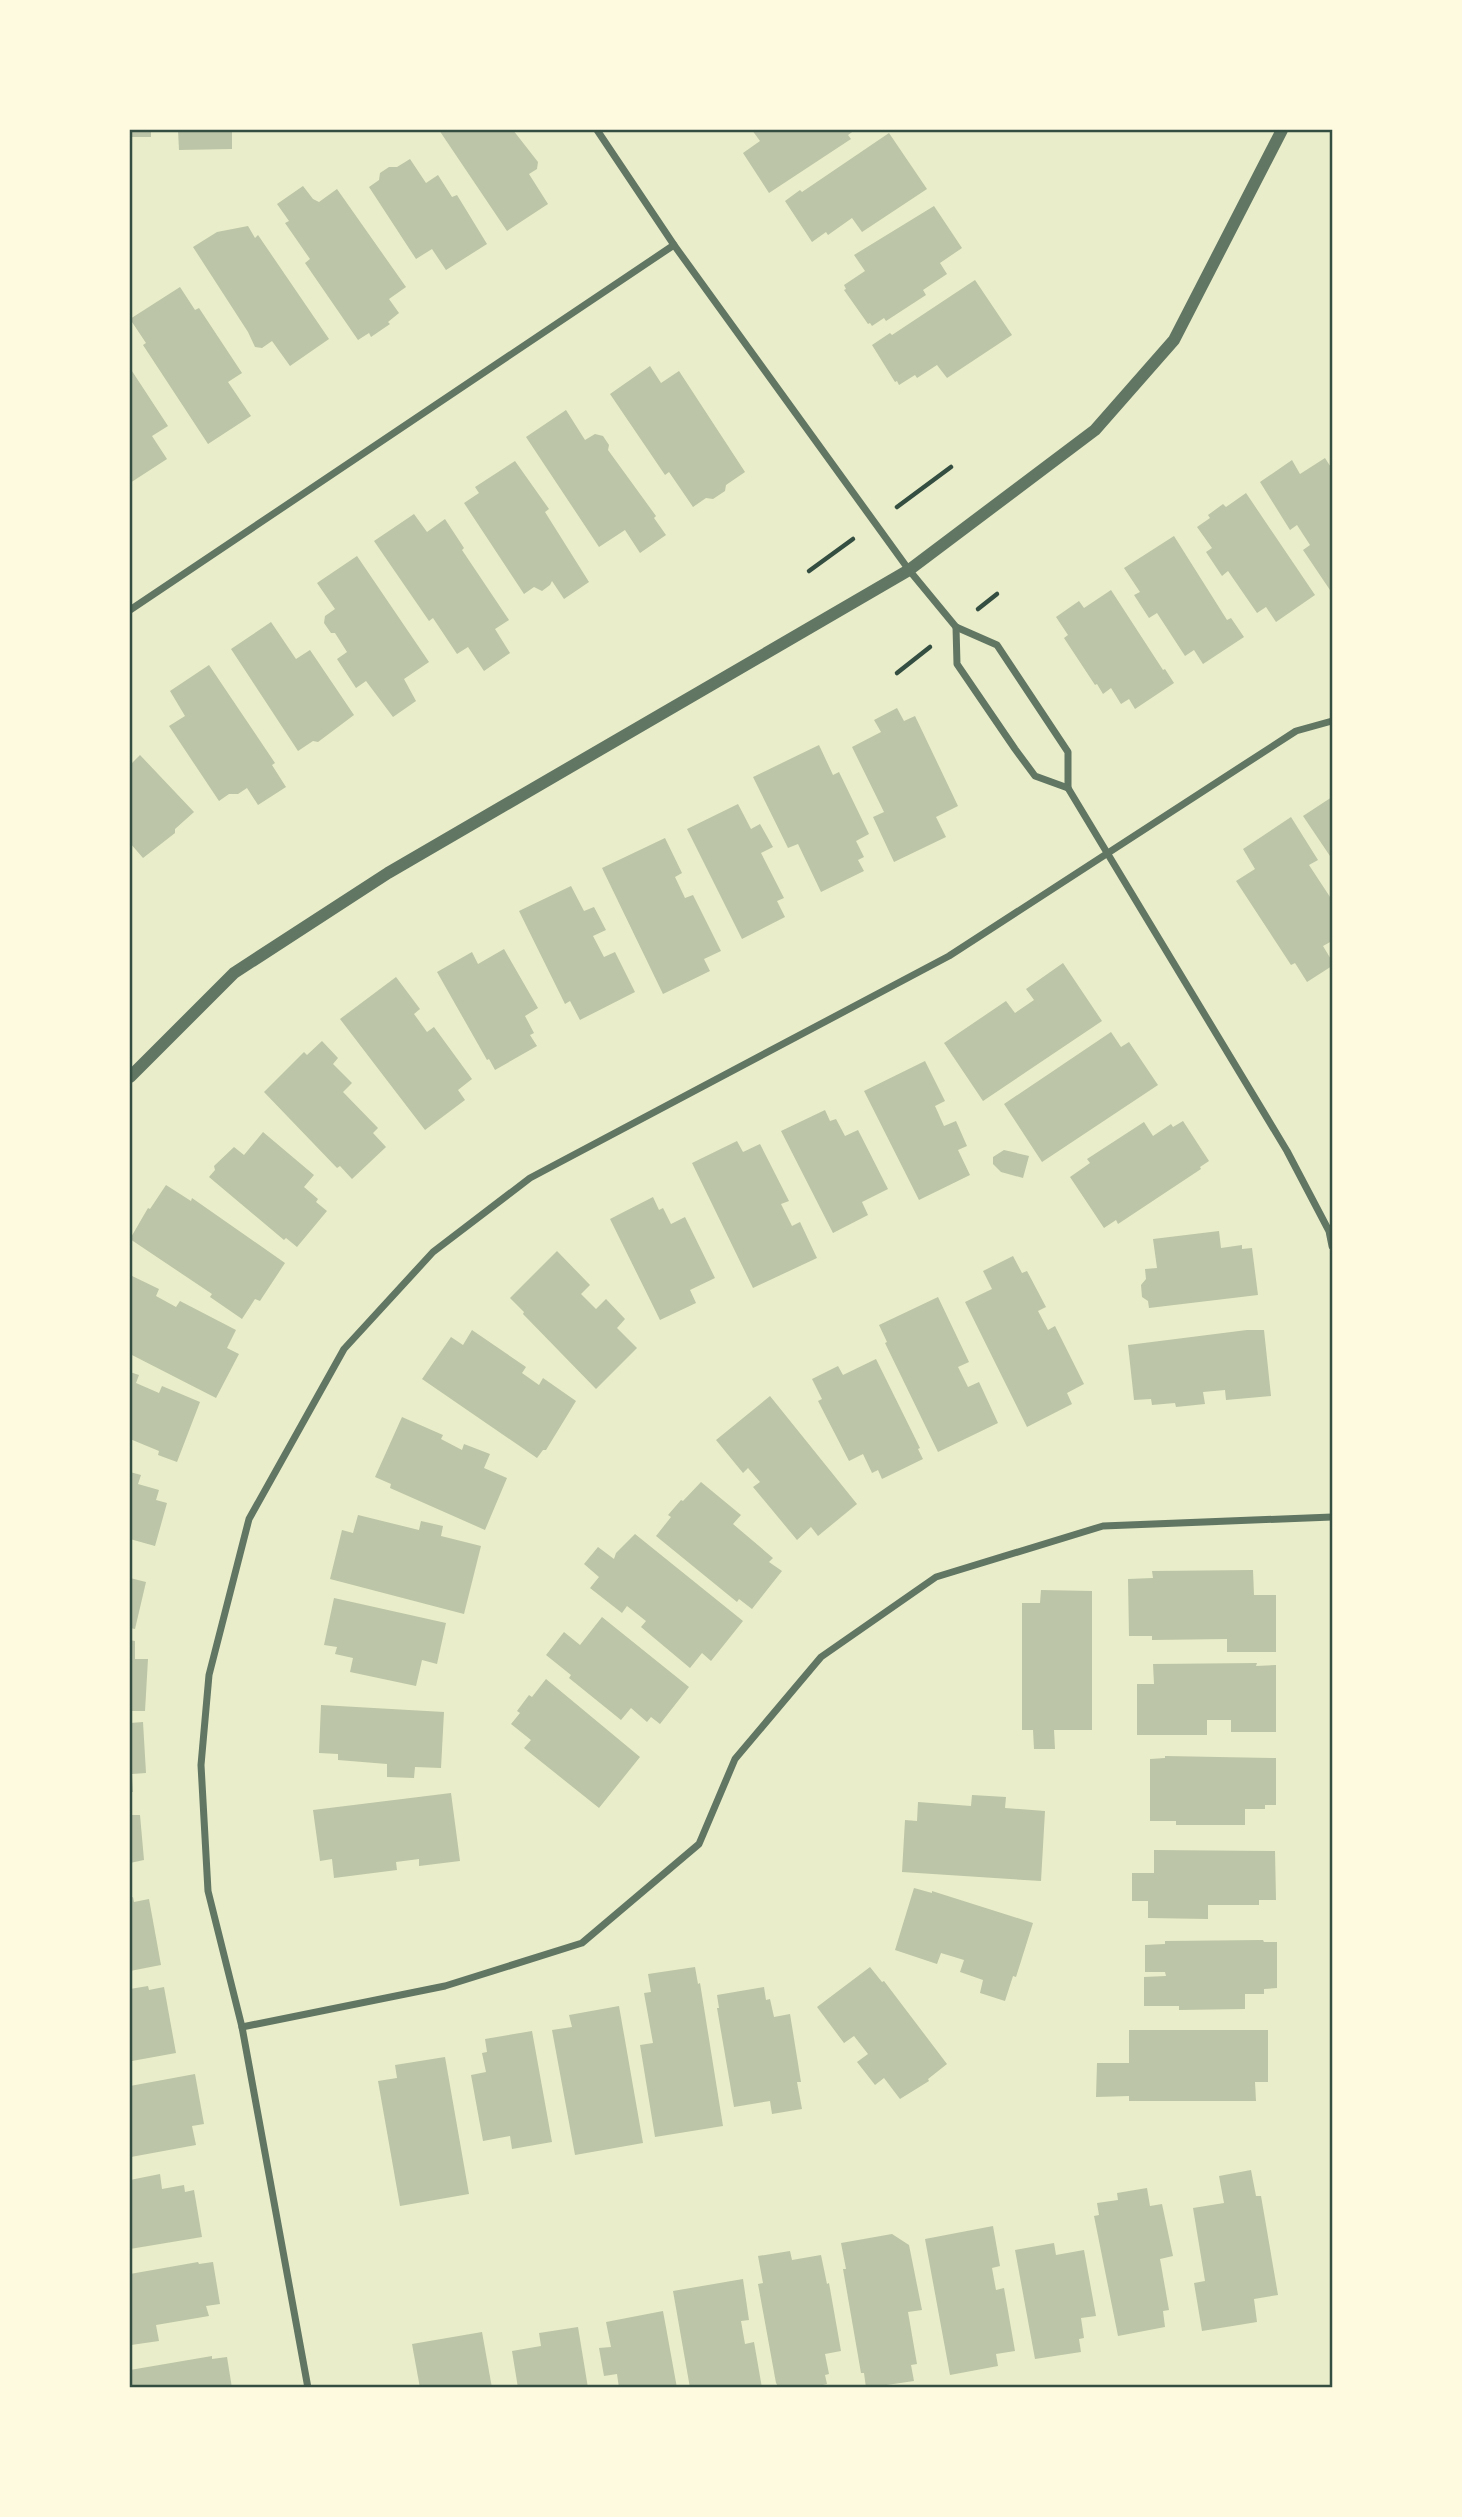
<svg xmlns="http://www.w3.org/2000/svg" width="1462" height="2517" font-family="Figtree,sans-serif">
<rect width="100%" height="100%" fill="#e9edc9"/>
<g fill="#bcc5a7">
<rect x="130" y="130" width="21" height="7"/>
<path d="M178,130H232V149L179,150Z"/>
<path d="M439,130H513L538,162L537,169L529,174L548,204L507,231Z"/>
<path d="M752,130H855L848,135L851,139L769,193L743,153L760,141Z"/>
<path d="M889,133L927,189L862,232L852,218L828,235L826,232L812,242L785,201L800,190L802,192Z"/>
<path d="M410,159L426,183L438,175L452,197L457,195L487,244L446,270L432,249L416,259L369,187L379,180L380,173L389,167H397Z"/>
<path d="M303,186L313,199L319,202L337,189L406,287L389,299L399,313L388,322L390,324L371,337L369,333L358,340L305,263L310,259L285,223L289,221L277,204Z"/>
<path d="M934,206L962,248L940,263L947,274L923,290L926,295L886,321L884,318L872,326L870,323L868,324L844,290L846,289L844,285L865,271L854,255Z"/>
<path d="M248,226L255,238L258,235L329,339L290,366L272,341L262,348L255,347L248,332L193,247L217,232Z"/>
<path d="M975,280L1012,335L947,378L937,365L917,378L915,375L899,385L897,381L895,382L872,345L890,333L892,335Z"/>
<path d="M180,287L195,310L199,308L242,373L228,382L251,416L208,444L143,345L146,343L130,319Z"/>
<path d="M650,366L661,383L679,371L745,472L726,485L725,491L713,499L706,498L693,507L669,472L665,475L610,394Z"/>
<path d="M130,368L168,426L152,436L167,459L130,483Z"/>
<path d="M566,410L585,440L595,434L603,436L609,445L608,450L656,516L654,518L666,535L640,553L625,530L599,547L526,437Z"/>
<path d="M1325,458L1332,469V593L1303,550L1310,545L1297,525L1290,530L1260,482L1292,460L1300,474Z"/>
<path d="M515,461L549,509L545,512L589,582L564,599L552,581L550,585L542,591L534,587L524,594L464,503L479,493L475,487Z"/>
<path d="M1246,493L1315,595L1276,622L1266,607L1257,613L1228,571L1222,576L1206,552L1212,548L1197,527L1210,518L1208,515L1223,504L1226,507Z"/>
<path d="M414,514L427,532L445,519L464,548L462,550L509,620L495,629L510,653L484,671L468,647L457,654L433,618L429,621L374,541Z"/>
<path d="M1174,536L1227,620L1231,618L1244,637L1203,664L1194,650L1185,656L1157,613L1149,618L1134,595L1140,592L1124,568Z"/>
<path d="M357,556L429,662L404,679L416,701L393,717L366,681L356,688L337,659L347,652L335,633H331L324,623L325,616L335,609L317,583Z"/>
<path d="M1111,590L1163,670L1165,669L1174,683L1135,709L1129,699L1121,704L1111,688L1103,694L1097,684L1095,685L1064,638L1068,635L1056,617L1079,601L1084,608Z"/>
<path d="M271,622L296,659L310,650L354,715L318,742L313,741L298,751L231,649Z"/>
<path d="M209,665L275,763L272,765L286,787L258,805L247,788L238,794H229L219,801L169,726L185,716L170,691Z"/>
<path d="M897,708L904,721L915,716L958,806L936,817L946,837L894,862L873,817L884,812L852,747L881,732L874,720Z"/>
<path d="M819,745L833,775L839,772L869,834L856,841L864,857L858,860L864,871L821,892L798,844L788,848L753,777Z"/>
<path d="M140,755L194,812L175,829V833L143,858L130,843V765Z"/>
<path d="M1332,797V859L1303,816Z"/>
<path d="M738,804L751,829L760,824L773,847L761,853L784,898L777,901L785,917L742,939L687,829Z"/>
<path d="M1291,817L1318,860L1309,865L1332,900V941L1323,946L1332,961V966L1307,982L1295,963L1291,965L1236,881L1255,869L1243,849Z"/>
<path d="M665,838L682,873L675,877L685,898L693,895L721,951L704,959L710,971L663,994L602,868Z"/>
<path d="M571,886L584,911L594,907L606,930L593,936L604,957L615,952L635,992L580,1020L570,1001L565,1004L519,911Z"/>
<path d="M504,949L538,1008L525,1016L534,1033L530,1035L537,1046L495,1070L489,1059L487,1060L437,972L472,952L478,964Z"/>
<path d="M1063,963L1102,1021L983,1101L944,1043L1006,1001L1015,1013L1034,1000L1026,989Z"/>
<path d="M396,977L420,1009L414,1014L427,1032L434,1027L472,1079L458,1090L465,1100L425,1130L340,1019Z"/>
<path d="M1111,1032L1121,1047L1129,1042L1158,1085L1042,1162L1004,1104Z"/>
<path d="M322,1041L338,1058L333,1064L352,1083L343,1092L378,1128L373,1133L386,1147L352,1179L340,1166L337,1168L264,1092L304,1052L307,1055Z"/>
<path d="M925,1061L945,1101L935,1106L944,1126L956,1121L967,1146L958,1150L970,1175L919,1200L864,1091Z"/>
<path d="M825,1110L830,1121L836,1119L845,1136L858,1130L888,1189L862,1202L868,1215L833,1233L781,1131Z"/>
<path d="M1183,1121L1209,1161L1200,1167L1201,1169L1118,1224L1116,1220L1104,1228L1070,1177L1090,1163L1087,1159L1144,1122L1153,1136L1171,1124L1173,1127Z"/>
<path d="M263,1132L314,1175L304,1187L318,1199L316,1202L327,1211L297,1247L286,1238L284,1240L209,1177L215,1170L214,1166L234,1147L244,1155Z"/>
<path d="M737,1141L743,1152L760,1144L789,1201L781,1204L792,1226L800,1222L817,1258L753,1288L692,1163Z"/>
<path d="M1004,1150L1029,1156L1023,1178L1001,1172L993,1164V1157Z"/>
<path d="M166,1185L191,1201L192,1198L285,1263L260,1301L255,1299L242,1319L210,1297L212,1294L130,1239L148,1208L150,1209Z"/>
<path d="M653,1197L659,1210L663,1208L671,1224L685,1217L715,1278L690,1290L696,1303L660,1320L610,1219Z"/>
<path d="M1219,1231L1221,1248L1242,1245V1249L1252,1248L1258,1295L1149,1308L1148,1301L1142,1297L1141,1285L1146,1279L1145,1269L1157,1268L1153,1239Z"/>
<path d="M557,1251L590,1285L581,1294L596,1309L606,1299L625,1319L617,1328L637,1348L596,1389L523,1314L524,1312L510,1298Z"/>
<path d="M1013,1256L1022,1273L1027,1271L1046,1307L1038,1311L1048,1330L1055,1326L1084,1384L1067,1393L1072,1404L1027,1427L965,1302L992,1289L983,1271Z"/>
<path d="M130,1275L159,1289L156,1296L176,1307L180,1301L236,1330L227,1348L239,1354L216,1398L130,1354Z"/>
<path d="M938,1297L969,1362L958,1367L968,1387L979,1382L998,1423L938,1452L885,1343L887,1342L879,1325Z"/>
<path d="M472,1330L526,1367L522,1373L539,1385L543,1378L576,1401L546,1450H543L537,1458L422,1379L451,1337L463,1345Z"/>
<path d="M1247,1330H1264L1271,1396L1226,1400L1225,1390L1203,1392L1205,1404L1176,1407L1175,1403L1152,1405L1151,1399L1134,1400L1128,1345Z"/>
<path d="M876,1359L920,1448L918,1449L923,1459L882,1479L878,1470L872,1473L863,1454L849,1461L818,1401L822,1399L812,1379L838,1366L843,1375Z"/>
<path d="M130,1372L139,1375L136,1383L159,1393L162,1386L200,1402L177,1462L158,1455L159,1451L130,1439Z"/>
<path d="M770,1396L857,1504L818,1536L811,1527L797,1540L753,1487L760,1482L748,1468L743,1473L716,1440Z"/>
<path d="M402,1417L443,1435L441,1439L462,1450L464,1444L490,1454L484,1468L507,1478L485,1530L390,1488L391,1484L375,1477Z"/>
<path d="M130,1472L141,1475L138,1484L159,1490L156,1500L167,1503L155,1546L130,1539Z"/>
<path d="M701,1482L741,1515L733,1524L773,1558L769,1562L782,1571L752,1609L739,1599L737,1602L656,1536L671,1517L668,1515L681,1500L683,1501Z"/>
<path d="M358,1515L419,1530L421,1521L443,1526L441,1536L481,1546L464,1614L330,1579L342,1530L353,1533Z"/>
<path d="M635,1534L743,1621L711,1661L702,1653L690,1668L641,1627L646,1621L627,1606L622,1613L590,1588L599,1577L584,1564L598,1547L614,1559L616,1553Z"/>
<path d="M1253,1570L1254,1595H1276V1652H1227V1639L1152,1640V1636H1129L1128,1579L1153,1578L1152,1571Z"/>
<path d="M130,1578L146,1582L135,1629L130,1628Z"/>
<path d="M1041,1590L1092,1591V1730H1054L1055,1749H1034L1033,1730H1022V1603H1040Z"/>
<path d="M334,1598L446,1623L437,1664L422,1660L416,1686L350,1672L353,1658L335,1654L337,1647L324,1645Z"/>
<path d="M602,1617L689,1687L660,1724L651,1717L647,1722L631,1708L621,1720L569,1678L571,1675L546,1655L564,1632L580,1645Z"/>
<path d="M130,1640L135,1641V1659H148L145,1711H130Z"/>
<path d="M1257,1663L1256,1666L1276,1665V1732H1231V1720H1207V1735H1137V1684H1154L1153,1664Z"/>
<path d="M546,1679L640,1757L599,1808L524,1748L531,1740L511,1724L520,1713L517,1711L529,1695L532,1697Z"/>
<path d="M321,1705L444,1712L441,1768L415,1767L414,1778L387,1777V1764L338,1760V1754L319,1753Z"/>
<path d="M143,1722L146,1773L132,1774L133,1792H130V1723Z"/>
<path d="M1165,1756L1276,1758V1805H1265V1809H1245V1825H1176V1821H1150V1759L1165,1758Z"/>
<path d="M451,1793L460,1861L419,1866V1859L396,1862L397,1870L334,1878L332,1859L320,1861L313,1810Z"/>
<path d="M972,1795L1006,1797L1005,1808L1045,1811L1041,1881L902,1872L905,1820L917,1821L918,1802L971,1806Z"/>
<path d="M130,1815H140L144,1860L130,1863Z"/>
<path d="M1154,1850L1275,1851L1276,1900H1259V1905H1208V1919L1148,1918V1901H1132V1873H1154Z"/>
<path d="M914,1888L932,1893V1891L1033,1923L1016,1977L1013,1976L1005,2001L980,1993L983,1980L960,1972L964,1960L941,1953L937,1964L895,1950Z"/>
<path d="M133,1897L134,1902L149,1899L161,1965L130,1971V1898Z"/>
<path d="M1263,1940L1264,1942H1277V1988L1264,1989V1994H1245V2009L1179,2010V2006H1144V1977L1166,1976L1165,1972H1145V1945L1165,1944V1941Z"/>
<path d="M695,1967L698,1984L700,1983L723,2126L655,2137L640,2045L653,2043L644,1993L651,1992L648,1974Z"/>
<path d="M870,1967L882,1982L884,1981L947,2064L928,2079L929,2081L900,2099L884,2078L875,2085L857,2062L868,2054L854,2036L844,2043L817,2007Z"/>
<path d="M148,1986L149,1990L164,1987L176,2053L132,2061L130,2048V1989Z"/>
<path d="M764,1987L766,2000L770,1999L774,2017L790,2014L801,2082H797L802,2109L772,2114L770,2101L734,2107L717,2008H719L717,1995Z"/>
<path d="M619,2006L643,2143L575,2155L552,2030L572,2027L569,2015Z"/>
<path d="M1129,2030H1268V2082H1255L1256,2101H1129V2096L1096,2097L1097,2063H1129Z"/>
<path d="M532,2031L552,2142L512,2149L510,2136L483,2141L471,2075L486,2072L482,2053L487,2052L485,2039Z"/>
<path d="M445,2057L469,2194L400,2206L378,2081L397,2078L395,2065Z"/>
<path d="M195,2074L204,2124L192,2126L196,2145L131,2157L130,2086Z"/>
<path d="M1251,2170L1256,2196H1261L1278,2295L1254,2299L1257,2322L1202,2331L1194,2283L1205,2281L1193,2208L1224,2203L1219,2176Z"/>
<path d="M160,2174L162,2189L184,2185L185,2192L194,2190L202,2237L130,2249V2180Z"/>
<path d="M1147,2188L1150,2206L1162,2204L1173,2256L1160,2259L1169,2310L1163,2311L1165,2327L1118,2336L1094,2216L1099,2215L1097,2203L1118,2200L1117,2193Z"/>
<path d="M993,2226L1000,2266L992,2268L996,2290L1004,2288L1015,2351L996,2354L998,2366L950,2375L925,2239Z"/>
<path d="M892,2234L909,2245L922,2310L908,2312L917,2364L911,2365L914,2381L866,2388L864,2373H861L843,2269H846L841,2243Z"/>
<path d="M1054,2243L1056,2255L1084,2250L1096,2316L1081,2318L1084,2338L1079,2339L1081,2352L1035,2359L1015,2250Z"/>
<path d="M790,2251L792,2260L821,2255L827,2284L829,2283L841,2351L825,2354L829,2374L825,2375L827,2384L811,2388H779L776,2383L758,2284L763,2283L758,2256Z"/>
<path d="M198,2262L199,2264L213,2262L220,2304L206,2306L209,2316L156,2325L159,2341L131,2345L130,2274Z"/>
<path d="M743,2279L749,2320L741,2321L745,2344L754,2342L762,2388H690L673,2291Z"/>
<path d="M663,2311L677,2388H619L617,2374L604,2376L599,2348L611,2347L606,2322Z"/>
<path d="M578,2327L588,2388H518L512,2351L541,2346L539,2333Z"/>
<path d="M482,2332L492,2388H420L412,2344Z"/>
<path d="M212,2356V2359L227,2357L232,2388H130V2370Z"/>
</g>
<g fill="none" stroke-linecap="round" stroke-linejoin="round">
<g stroke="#344e41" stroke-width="4.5">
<path d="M897,507L951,467"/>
<path d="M809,571L853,539"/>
<path d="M978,609L997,594"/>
<path d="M897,673L930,647"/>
</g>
<g stroke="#617663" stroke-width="7">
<path d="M597,130L674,245L909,570L956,627L997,645L1068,752V788L1287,1151L1329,1231L1332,1246"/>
<path d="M130,610L674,245"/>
<path d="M956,627L957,664L1015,749L1035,776L1068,788"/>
<path d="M242,2027L445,1986L582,1943L699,1844L735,1759L821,1657L936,1577L1103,1526L1332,1517"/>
<path d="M308,2388L242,2027L208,1891L201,1765L209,1675L249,1519L344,1349L433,1252L530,1178L949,956L1296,731L1332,721"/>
</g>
<path stroke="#617663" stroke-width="12" d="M130,1077L234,973L388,873L909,570L1095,430L1174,340L1282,130"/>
</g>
<rect width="1462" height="2517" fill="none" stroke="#fefae0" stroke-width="262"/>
<rect x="131" y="131" width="1200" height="2255" fill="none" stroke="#344e41" stroke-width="2.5"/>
</svg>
